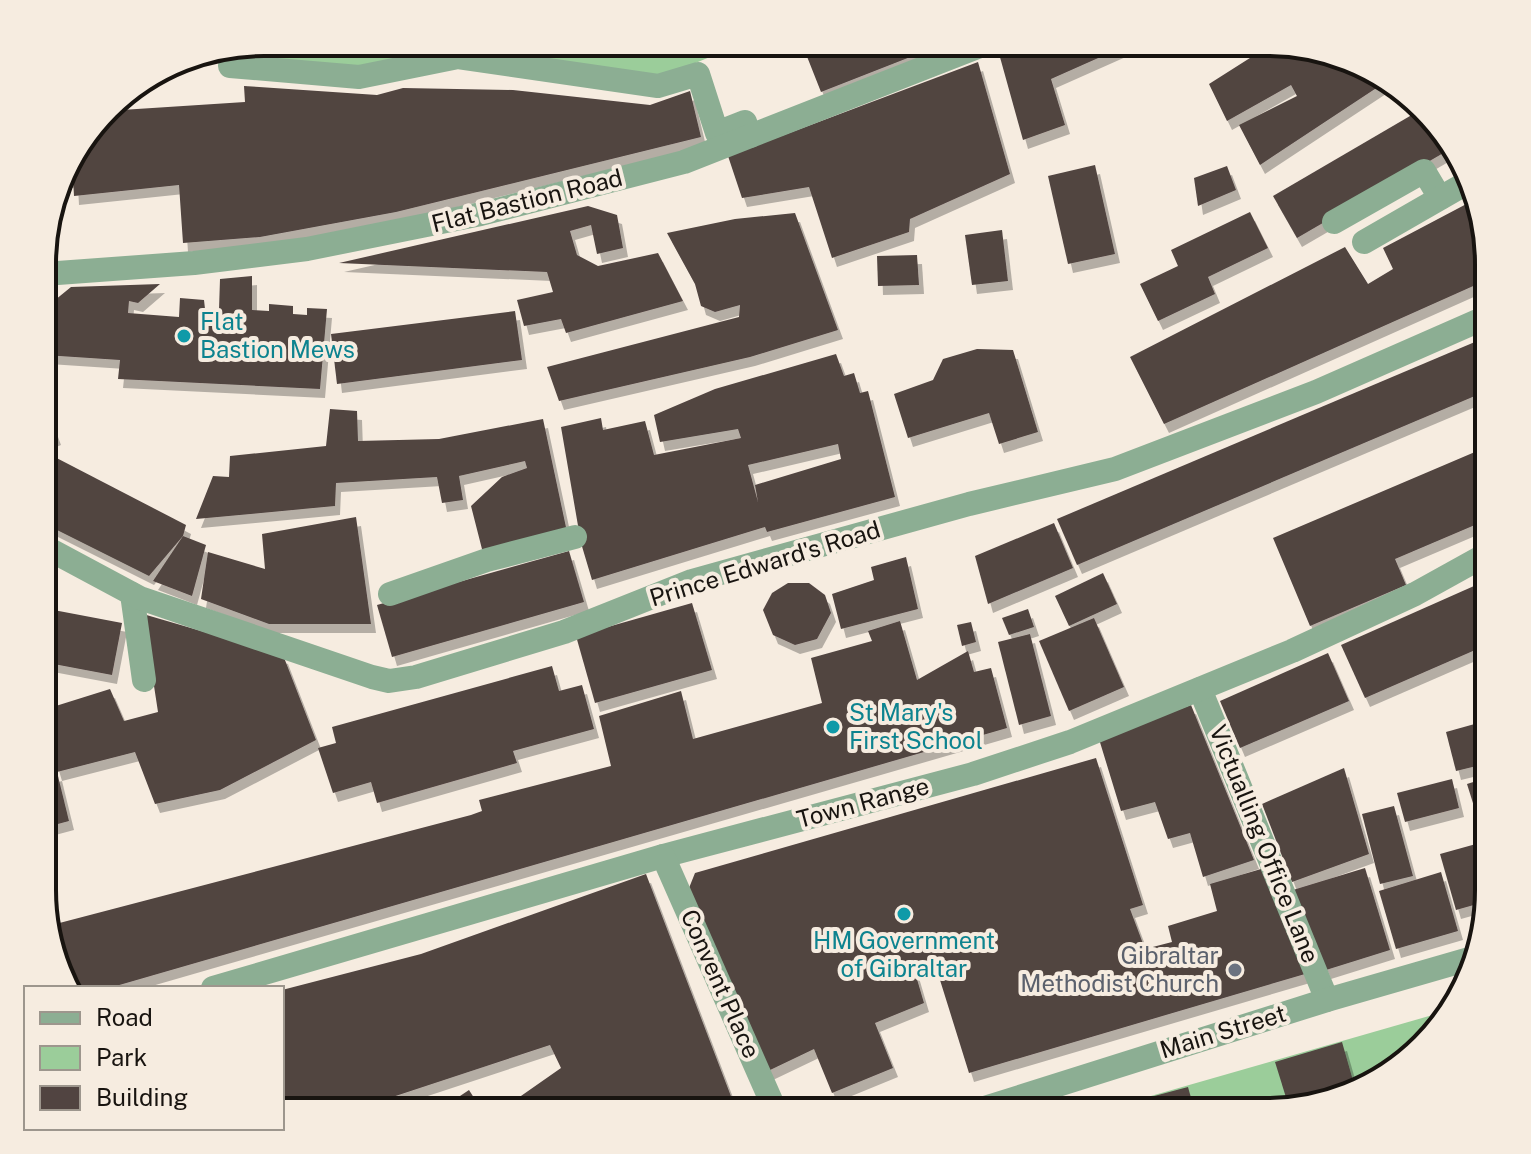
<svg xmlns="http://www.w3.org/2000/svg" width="1531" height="1154" font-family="'Public Sans',sans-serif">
<defs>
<filter id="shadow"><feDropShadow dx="5" dy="9" stdDeviation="0" flood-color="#0004"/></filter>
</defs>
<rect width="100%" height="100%" fill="#f6ece0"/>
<g fill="#9bcd9a">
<path d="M264,42H746L657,79L459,46L362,67L232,55L173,65L192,54Z"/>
<path d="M1450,1010L1434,1036L1365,1089L1267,1112H1095Z"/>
</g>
<g fill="#514441" fill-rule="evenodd" filter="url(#shadow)">
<path d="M826,42H946V43L821,92L806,54L827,45Z"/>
<path d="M1018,42L1132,43L1051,79L1065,125L1023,140L998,50Z"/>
<path d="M1275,42L1351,59L1387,81L1260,165L1239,125L1297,96L1291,85L1227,121L1209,84Z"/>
<path d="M978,62L1010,174L910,219L909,232L832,258L809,187L742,198L728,156Z"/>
<path d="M244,86L377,95L403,88L513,90L650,105L690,91L701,137L396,212L260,237L183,243L179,185L74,196L73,178L62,180L72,154L106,111L245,102Z"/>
<path d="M1422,109L1452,148L1297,238L1273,196Z"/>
<path d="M1095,165L1115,254L1068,264L1048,176Z"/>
<path d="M1227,166L1236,190L1198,206L1194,178Z"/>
<path d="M1474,200L1489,264V300L1480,283L1164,424L1130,357L1345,247L1368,284L1393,269L1383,248Z"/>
<path d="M588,206L617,215L623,248L597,254L591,225L570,231L577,255L598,266L658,253L683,301L566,333L561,319L524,326L517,300L553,292L547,272L339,263Z"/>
<path d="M1250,212L1268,248L1208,277L1215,294L1158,321L1140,284L1178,266L1171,250Z"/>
<path d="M795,213L838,330L750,357L559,401L547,367L739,317L740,305L715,312L701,306L695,284L667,233L735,219Z"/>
<path d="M1002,230L1008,281L972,285L965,235Z"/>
<path d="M917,255L919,285L878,286L877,256Z"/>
<path d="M252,276V310L269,311V304L293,306V314L307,315V308L327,309L320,389L118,379L120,360L44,355V309L71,287L160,284L138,303L129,301L128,313L179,317L180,298L204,300L205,309L219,310L220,279Z"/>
<path d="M515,311L522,360L337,384L331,334Z"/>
<path d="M1489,336V390L1077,565L1057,519Z"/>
<path d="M977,349L1013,350L1038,432L999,444L989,413L908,438L894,394L933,380L943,359Z"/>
<path d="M836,354L844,376L854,373L860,393L868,391L895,497L767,532L765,527L592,580L581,543L561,427L601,418L603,430L645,421L654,455L741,438L738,429L660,442L654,415L715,389ZM838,444L841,459L755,485L758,502L748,465Z"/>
<path d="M44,404L56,436L44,441Z"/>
<path d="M330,409L357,411L358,441L439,439L543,419L567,532L483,553L471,506L502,477L527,468L525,461L459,476L463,500L442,503L437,477L336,483L335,506L196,519L213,476L229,477L230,456L326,446Z"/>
<path d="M1489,446V519L1395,559L1406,585L1310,626L1273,538Z"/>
<path d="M45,452L186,525L183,536L149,576L43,523Z"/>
<path d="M356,517L371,624H269L201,599L208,552L265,569L262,534Z"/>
<path d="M1054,523L1073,568L988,604L975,556Z"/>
<path d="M183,536L206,545L192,596L153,581Z"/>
<path d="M569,551L584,602L392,657L377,605Z"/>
<path d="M906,557L918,609L841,629L832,594L874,580L871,567Z"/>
<path d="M1103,573L1117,604L1069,626L1055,596Z"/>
<path d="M1483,582L1489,595V644L1365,698L1341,645Z"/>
<path d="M788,583H809L825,595L831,613L817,639L795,645L773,635L763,610L772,593Z"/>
<path d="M692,603L712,670L595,703L576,636Z"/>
<path d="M43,608L122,623L112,675L43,662Z"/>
<path d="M1028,609L1034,627L1009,635L1002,618Z"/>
<path d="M143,614L283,655L316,740L220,790L155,804L135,752L57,772L43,724V710L110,689L124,721L158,712Z"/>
<path d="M1094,618L1124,687L1069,711L1039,641Z"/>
<path d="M900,621L917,680L968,651L974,672L991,668L1007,728L109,988H65L48,926L471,815L482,811L479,800L611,766L599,716L681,691L693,739L822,703L811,658L872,641L868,631Z"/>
<path d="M971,622L976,642L962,646L957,625Z"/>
<path d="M1030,634L1051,716L1019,725L998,642Z"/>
<path d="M1328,653L1349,701L1240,748L1220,701Z"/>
<path d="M552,666L559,691L582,685L594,729L513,751L517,763L377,803L371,782L333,793L318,748L336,743L332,727Z"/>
<path d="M1191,705L1254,860L1203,877L1190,833L1168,839L1155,802L1121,811L1099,739Z"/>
<path d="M1489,720V763L1456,771L1446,732Z"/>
<path d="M1096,758L1143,905L1130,909L1145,949L1172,942L1168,926L1217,911L1210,884L1261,869L1305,974L969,1073L935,964L914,969L924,1003L875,1023L893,1068L832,1093L814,1049L768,1071L687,893L695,873Z"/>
<path d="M1344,768L1369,854L1292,882L1262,804Z"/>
<path d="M57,772L69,821L43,828V776Z"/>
<path d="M1489,777V812L1477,816L1467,784Z"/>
<path d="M1452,779L1459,808L1405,822L1397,793Z"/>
<path d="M1394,806L1413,876L1380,884L1362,814Z"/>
<path d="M1476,844L1488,901L1456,910L1440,854Z"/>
<path d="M1365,868L1390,950L1326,970L1293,890Z"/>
<path d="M1441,872L1458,931L1396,949L1379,891Z"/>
<path d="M646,874L737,1112H498L561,1068L550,1045L347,1112H282V990L421,954Z"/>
<path d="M1342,1042L1356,1091L1289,1107L1275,1062Z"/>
<path d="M1188,1087L1195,1112H1098V1111Z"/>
<path d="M469,1090L483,1112H436Z"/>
</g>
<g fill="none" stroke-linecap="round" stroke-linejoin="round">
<g stroke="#8cae93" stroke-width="24">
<path d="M230,66L359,77L458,57L658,86L698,74L717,133L745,122L750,136"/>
<path d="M1334,222L1424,171L1440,198"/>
<path d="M1364,242L1470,181"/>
<path d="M132,594L144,680"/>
<path d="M390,594L487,560L575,537"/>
</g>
<g stroke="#8cae93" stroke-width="24">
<path d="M44,274L194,263L307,249L481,214L684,162L990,42"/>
<path d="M1200,689L1327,1000"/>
<path d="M663,856L973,774L1070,742L1292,651L1415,594L1489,553"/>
</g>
<g stroke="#8cae93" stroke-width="24">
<path d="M43,546L140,598L372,677L389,681L416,677L564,632L692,581L969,504L1115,469L1316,392L1489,316"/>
<path d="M213,988L663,856L776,1112"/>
<path d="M972,1112L1327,1000L1476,957"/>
</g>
</g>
<g fill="#0f9aa8" stroke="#f6ece0" stroke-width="3">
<circle cx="184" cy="336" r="8"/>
<circle cx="833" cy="727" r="8"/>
<circle cx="904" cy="914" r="8"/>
</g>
<circle fill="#6b7280" stroke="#f6ece0" stroke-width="3" cx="1235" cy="970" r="8"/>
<g text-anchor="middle" stroke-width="8" stroke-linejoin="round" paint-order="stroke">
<g font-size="24" fill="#181410" stroke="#f6ece0">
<text transform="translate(527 201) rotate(-14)" y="8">Flat Bastion Road</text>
<text transform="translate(765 564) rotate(-17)" y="8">Prince Edward's Road</text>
<text transform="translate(863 803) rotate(-15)" y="8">Town Range</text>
<text transform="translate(1264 844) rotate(68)" y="8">Victualling Office Lane</text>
<text transform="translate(720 984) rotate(66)" y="8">Convent Place</text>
<text transform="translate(1223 1032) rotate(-17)" y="8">Main Street</text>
</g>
<g font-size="24" fill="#0d838f" stroke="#f6ece0" text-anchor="start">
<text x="200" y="330">Flat<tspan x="200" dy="28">Bastion Mews</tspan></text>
<text x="849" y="721">St Mary's<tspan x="849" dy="28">First School</tspan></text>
<text x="904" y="949" text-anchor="middle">HM Government<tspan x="904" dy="28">of Gibraltar</tspan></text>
</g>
<g font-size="24" fill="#5b616d" stroke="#f6ece0" text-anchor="end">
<text x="1219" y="964">Gibraltar<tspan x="1219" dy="28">Methodist Church</tspan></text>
</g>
</g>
<path d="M0 0H1531V1154H0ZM264 56H1267A208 208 0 0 1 1475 264V890A208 208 0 0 1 1267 1098H264A208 208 0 0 1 56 890V264A208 208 0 0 1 264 56Z" fill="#f6ece0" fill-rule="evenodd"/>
<path fill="none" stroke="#181410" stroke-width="4" d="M264 56H1267A208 208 0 0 1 1475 264V890A208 208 0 0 1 1267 1098H264A208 208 0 0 1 56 890V264A208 208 0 0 1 264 56Z"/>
<rect x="24" y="986" width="260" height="144" fill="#f6ece0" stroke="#9d968d" stroke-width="2"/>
<rect x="40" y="1012" width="40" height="12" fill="#8cae93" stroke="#9d968d" stroke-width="2"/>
<text x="96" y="1026" font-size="24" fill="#181410">Road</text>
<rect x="40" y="1046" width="40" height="24" fill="#9bcd9a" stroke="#9d968d" stroke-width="2"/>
<text x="96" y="1066" font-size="24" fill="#181410">Park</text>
<rect x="40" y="1086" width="40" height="24" fill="#514441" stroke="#9d968d" stroke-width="2"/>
<text x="96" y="1106" font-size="24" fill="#181410">Building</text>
</svg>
